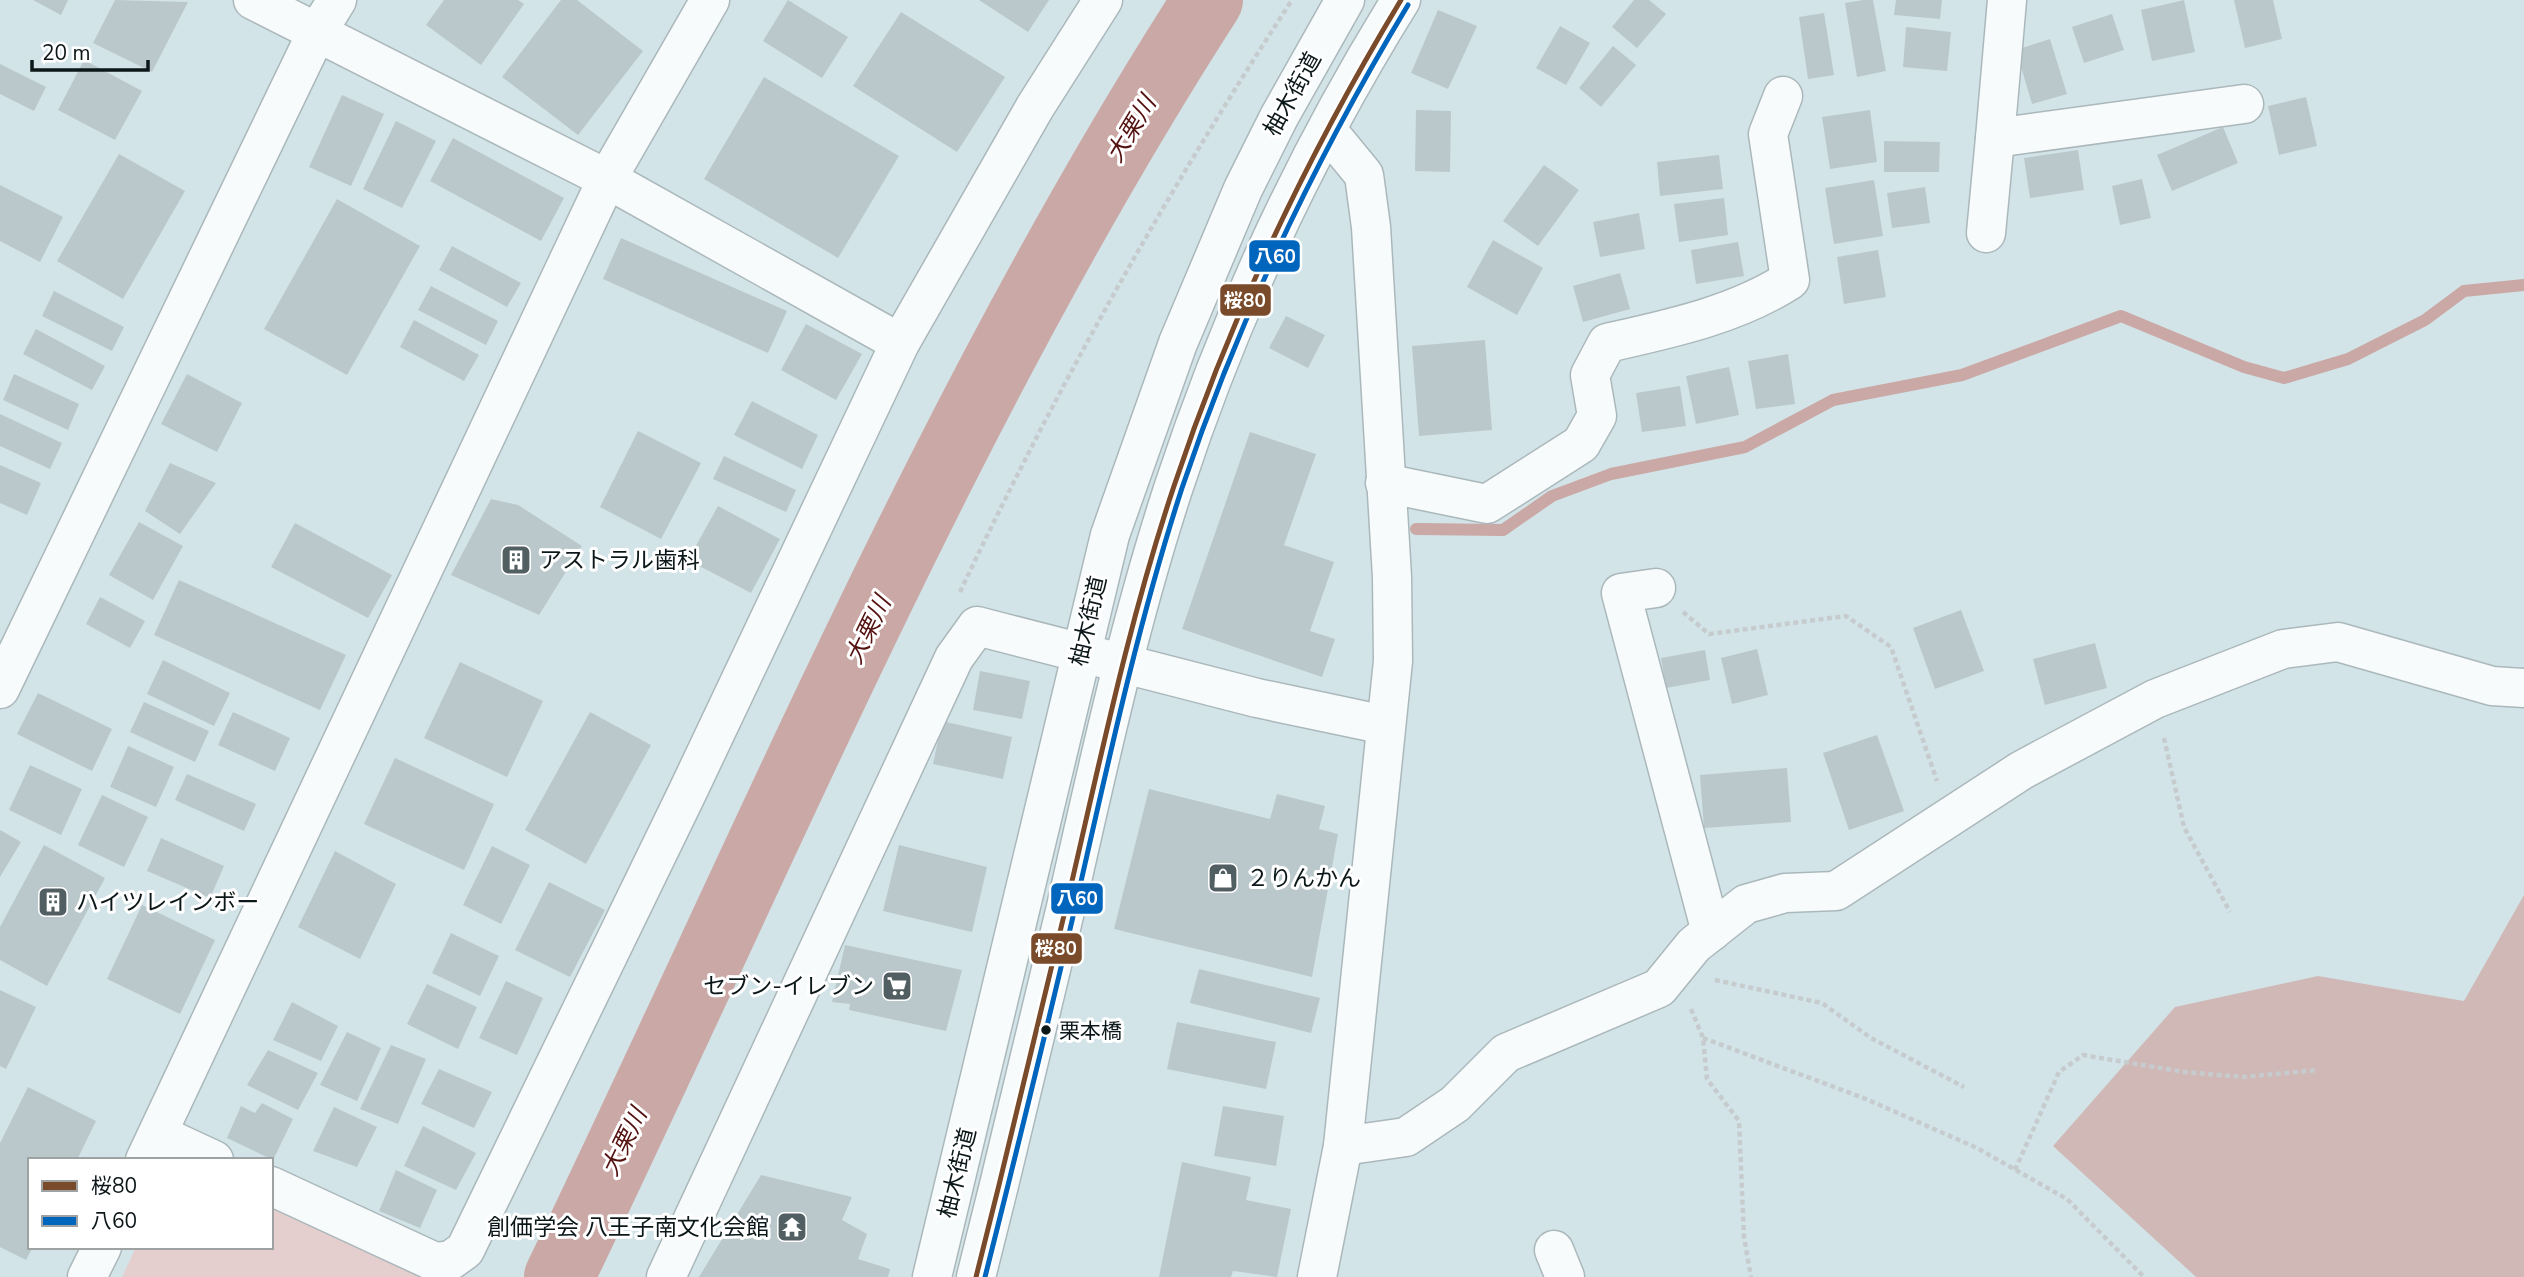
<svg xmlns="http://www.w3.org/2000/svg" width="2524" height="1277" font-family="'Nunito Sans','Noto Sans JP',sans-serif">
<rect width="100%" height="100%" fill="#d3e4e9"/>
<path fill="#e5cfce" d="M271,1206L424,1277H122L136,1247H271Z"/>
<path fill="#cfb8b6" d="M2524,895V1277H2196L2053,1146L2175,1007L2318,976L2464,1001Z"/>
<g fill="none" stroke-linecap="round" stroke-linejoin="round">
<path stroke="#caa8a5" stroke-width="12" d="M1416,529L1503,530L1552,496L1611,474L1745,447L1833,400L1962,375L2121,316L2244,367L2284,378L2348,359L2425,320L2464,291L2524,285"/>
<path stroke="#caa8a5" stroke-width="70" d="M559,1277C766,848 949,402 1208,0"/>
</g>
<g fill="#bac8cb">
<path d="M33,0H68L61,15Z"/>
<path d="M115,0L188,2L152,72L93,43Z"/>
<path d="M444,0H518L524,4L481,65L426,25Z"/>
<path d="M561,0H577L643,51L578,135L502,77Z"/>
<path d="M788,0L848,37L822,78L763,41Z"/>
<path d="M979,0H1049L1028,32Z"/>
<path d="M1634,0H1649L1666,14L1637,48L1612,27Z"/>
<path d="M1863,0H1873L1886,71L1857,77L1845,3Z"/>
<path d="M1896,0H1942L1940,19L1894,15Z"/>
<path d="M2184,0L2195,52L2152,61L2141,10Z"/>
<path d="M2234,0H2273L2282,39L2245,48Z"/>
<path d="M1438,10L1477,26L1448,89L1411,73Z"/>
<path d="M901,12L1005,77L957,152L853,86Z"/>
<path d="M1824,13L1834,75L1808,79L1799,17Z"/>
<path d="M2112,14L2124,50L2084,63L2072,27Z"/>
<path d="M1560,26L1590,43L1566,85L1536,68Z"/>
<path d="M1906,27L1951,32L1947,71L1903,67Z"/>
<path d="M2050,39L2067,94L2032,104L2016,50Z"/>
<path d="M1613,46L1636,65L1601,107L1579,88Z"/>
<path d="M84,60L142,91L115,140L58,110Z"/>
<path d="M0,64L46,87L34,111L0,94Z"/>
<path d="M764,77L899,156L838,258L704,179Z"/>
<path d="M342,95L384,114L351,186L309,167Z"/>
<path d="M2306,97L2317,146L2279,155L2268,106Z"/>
<path d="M1416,110L1451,111L1450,172L1415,171Z"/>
<path d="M1870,110L1877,162L1830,169L1822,117Z"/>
<path d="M396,121L436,141L402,208L363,189Z"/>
<path d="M2223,127L2238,163L2172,191L2157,155Z"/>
<path d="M453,138L564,198L541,241L430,181Z"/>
<path d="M1884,141L1940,142L1939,172H1884Z"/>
<path d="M2078,150L2084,190L2030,198L2024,158Z"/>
<path d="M119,154L185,191L123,299L57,261Z"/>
<path d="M1719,155L1723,189L1660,196L1657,162Z"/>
<path d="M1544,165L1579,190L1538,246L1503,221Z"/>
<path d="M2142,179L2151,218L2120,225L2112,186Z"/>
<path d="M1874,180L1883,236L1834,244L1825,188Z"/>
<path d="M0,185L63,217L40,262L0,241Z"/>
<path d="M1925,187L1930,223L1892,228L1887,193Z"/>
<path d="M1724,198L1728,235L1679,242L1674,204Z"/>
<path d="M337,199L420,246L347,375L264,329Z"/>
<path d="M1639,213L1645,249L1600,257L1593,222Z"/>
<path d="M621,238L787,311L768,353L603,279Z"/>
<path d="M1493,240L1543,268L1517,315L1467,287Z"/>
<path d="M1738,242L1744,276L1696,284L1691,250Z"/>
<path d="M452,246L521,283L507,307L439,270Z"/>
<path d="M1878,250L1886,297L1844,304L1837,257Z"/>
<path d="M1620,273L1630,309L1583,322L1573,286Z"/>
<path d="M431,286L498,321L486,345L418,310Z"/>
<path d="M54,291L124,327L112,351L42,316Z"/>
<path d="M1286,316L1325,335L1308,368L1269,348Z"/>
<path d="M414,320L479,355L464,381L400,347Z"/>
<path d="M806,324L862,354L836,400L781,370Z"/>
<path d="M36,329L105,366L92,390L23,354Z"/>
<path d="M1485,340L1492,430L1419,436L1412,346Z"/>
<path d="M1788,354L1795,404L1756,409L1748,361Z"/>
<path d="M1729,367L1739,415L1696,424L1686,376Z"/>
<path d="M14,374L79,404L68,430L3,400Z"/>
<path d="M187,374L242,403L217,452L161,424Z"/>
<path d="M1680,386L1686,426L1642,432L1636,393Z"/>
<path d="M752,401L818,435L802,469L734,435Z"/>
<path d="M0,414L62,443L50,469L0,446Z"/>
<path d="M638,431L701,463L661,539L600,507Z"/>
<path d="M1250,432L1316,454L1284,545L1334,562L1310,631L1335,639L1322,677L1182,629Z"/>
<path d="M724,456L796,490L786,512L713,479Z"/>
<path d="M170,463L216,483L180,534L145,511Z"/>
<path d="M0,465L41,483L27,515L0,503Z"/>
<path d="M491,499L518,505L582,546L539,615L451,575Z"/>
<path d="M718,506L780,539L751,593L688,560Z"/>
<path d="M139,522L183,546L153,600L109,575Z"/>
<path d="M295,523L392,575L368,618L271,567Z"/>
<path d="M179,580L346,655L320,710L154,635Z"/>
<path d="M100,597L145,621L130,648L86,624Z"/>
<path d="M1961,610L1984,671L1935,689L1913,628Z"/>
<path d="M2095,643L2107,688L2045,705L2033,659Z"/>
<path d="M1757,649L1768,695L1732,704L1721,658Z"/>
<path d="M1705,650L1710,680L1666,688L1661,658Z"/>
<path d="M163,660L230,693L214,726L147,694Z"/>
<path d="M460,662L543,701L507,777L424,738Z"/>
<path d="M980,671L1030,681L1022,719L973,710Z"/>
<path d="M38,693L112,729L92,771L17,734Z"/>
<path d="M144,702L209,731L195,762L130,732Z"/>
<path d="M233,712L290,738L275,771L218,745Z"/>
<path d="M590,712L651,745L586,864L525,830Z"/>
<path d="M942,721L1012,737L1003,779L933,764Z"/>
<path d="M1877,735L1904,811L1849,830L1823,753Z"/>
<path d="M128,746L174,767L156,807L110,787Z"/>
<path d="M395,758L494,804L464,870L364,824Z"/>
<path d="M30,765L82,789L61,835L9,810Z"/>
<path d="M1787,768L1791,822L1704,828L1700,775Z"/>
<path d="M187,774L256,804L244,831L175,800Z"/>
<path d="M1149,789L1270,819L1277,794L1325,806L1319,829L1338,834L1312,977L1114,929Z"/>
<path d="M102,795L148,817L124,867L78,845Z"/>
<path d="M0,830L21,842L0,877Z"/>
<path d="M161,838L224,866L210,898L147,871Z"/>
<path d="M44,845L105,878L47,986L0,960V927Z"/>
<path d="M899,845L987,867L972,932L883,911Z"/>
<path d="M492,846L530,865L501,924L463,905Z"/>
<path d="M335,851L396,884L360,959L298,927Z"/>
<path d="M549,882L605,910L570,977L515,950Z"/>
<path d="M142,905L215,940L180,1014L107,979Z"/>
<path d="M451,933L499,956L480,996L432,973Z"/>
<path d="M845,945L962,970L946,1031L849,1010L850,1004L832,1002Z"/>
<path d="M1199,969L1320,998L1311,1033L1190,1003Z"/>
<path d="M506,981L543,998L517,1055L479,1038Z"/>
<path d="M427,984L477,1007L458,1049L407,1024Z"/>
<path d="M0,990L36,1007L6,1069L0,1066Z"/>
<path d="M292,1002L338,1026L321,1061L273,1040Z"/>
<path d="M1177,1022L1276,1042L1266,1089L1167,1069Z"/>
<path d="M347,1032L381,1048L357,1101L320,1085Z"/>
<path d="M391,1045L426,1059L398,1124L360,1109Z"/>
<path d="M268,1050L318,1073L298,1110L247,1085Z"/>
<path d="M439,1069L492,1092L474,1128L421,1104Z"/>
<path d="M28,1087L96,1121L77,1160H30V1247H33L26,1260L0,1247V1143Z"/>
<path d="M262,1103L293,1119L273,1160L227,1138L241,1106L255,1113Z"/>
<path d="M1223,1106L1284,1116L1276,1166L1214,1156Z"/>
<path d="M334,1107L377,1127L357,1167L313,1151Z"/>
<path d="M423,1126L476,1153L456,1190L404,1166Z"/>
<path d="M1182,1162L1251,1177L1246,1200L1291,1209L1277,1277L1233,1271L1231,1277H1159Z"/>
<path d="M396,1170L437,1190L420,1228L379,1211Z"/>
<path d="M761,1175L852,1197L842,1220L867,1234L858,1259L890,1269L888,1277H699Z"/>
</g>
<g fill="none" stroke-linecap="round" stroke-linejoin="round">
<g stroke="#abb8bb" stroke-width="41">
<g id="minor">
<path d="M253,0L607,179L900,343"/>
<path d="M2007,0L1995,138L2244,104"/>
<path d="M1986,233L1995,138"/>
<path d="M1385,483L1487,504L1581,444L1597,416L1590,375L1607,343C1669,329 1736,315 1790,280L1768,134L1783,96"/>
<path d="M1656,588L1621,593L1711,932"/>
<path d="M0,689L316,34L337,0"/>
<path d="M158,1134L214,1160"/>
<path d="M1343,1146L1406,1137L1455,1104L1506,1053L1659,988L1694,945L1746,904L1785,893L1836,891L2022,770L2155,699L2283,649L2338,642L2492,686L2524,688"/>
<path d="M145,1160L607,179L710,0"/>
<path d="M271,1186L435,1262L451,1260L465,1250L687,793L900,343L1035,107L1103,0"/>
<path d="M1554,1250L1565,1277"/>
<path d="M87,1277L102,1247"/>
<path d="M666,1277L954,658L977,626L1257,698L1385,725"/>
<path d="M1317,1277L1343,1146L1393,661L1392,577L1371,227L1364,175L1327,130"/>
</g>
</g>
<g stroke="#abb8bb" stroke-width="41">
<g id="major">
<path d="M932,1277L1110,535L1178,343L1243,189L1279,117L1345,0"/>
<path d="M976,1277C1007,1154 1037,1031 1066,907C1098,766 1129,623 1174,486C1230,316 1307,151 1401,0"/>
</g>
</g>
<g stroke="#c6cbcd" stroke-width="4.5" stroke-dasharray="5 3.5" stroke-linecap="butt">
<path d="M960,592C1057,387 1168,190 1292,0"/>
<path d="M1683,612L1709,634L1846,616L1891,647L1937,781"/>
<path d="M2164,738L2184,827L2230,912"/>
<path d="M1715,980L1822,1003L1871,1038L1964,1087"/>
<path d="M1691,1009L1703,1038L1707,1079L1739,1121L1744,1237L1751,1277"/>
<path d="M1703,1038L1866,1099L1977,1148L2067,1199L2144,1277"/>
<path d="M2015,1170L2059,1072L2083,1055L2184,1072L2244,1077L2318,1070"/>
</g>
<use href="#minor" stroke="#f8fbfc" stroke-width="38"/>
<use href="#major" stroke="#f8fbfc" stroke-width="38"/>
<g stroke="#fff" stroke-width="10">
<path id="bus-1" d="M976,1277C1007,1154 1037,1031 1066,907C1099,766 1128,623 1174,486C1231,315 1308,154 1401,0"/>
</g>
<g stroke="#fff" stroke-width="10">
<path id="bus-2" d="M985,1277C1016,1154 1046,1032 1075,908C1107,768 1137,626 1182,488C1239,318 1316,158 1408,5"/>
</g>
<use href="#bus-1" stroke="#7a4b2a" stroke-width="5"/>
<use href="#bus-2" stroke="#0065bd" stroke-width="5"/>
</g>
<defs>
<g id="building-square" transform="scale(1.575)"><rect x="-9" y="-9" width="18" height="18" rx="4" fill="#525f62" stroke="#fff"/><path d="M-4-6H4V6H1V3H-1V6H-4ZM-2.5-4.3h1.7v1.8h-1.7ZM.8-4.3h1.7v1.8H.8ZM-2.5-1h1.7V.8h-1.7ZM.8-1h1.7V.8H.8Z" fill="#fff"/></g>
<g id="shop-square" transform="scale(1.575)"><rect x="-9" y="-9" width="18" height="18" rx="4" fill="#525f62" stroke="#fff"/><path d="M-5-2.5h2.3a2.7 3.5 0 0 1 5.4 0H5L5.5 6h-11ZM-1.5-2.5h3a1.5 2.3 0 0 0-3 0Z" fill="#fff"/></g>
<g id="supermarket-square" transform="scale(1.575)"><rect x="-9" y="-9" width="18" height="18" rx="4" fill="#525f62" stroke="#fff"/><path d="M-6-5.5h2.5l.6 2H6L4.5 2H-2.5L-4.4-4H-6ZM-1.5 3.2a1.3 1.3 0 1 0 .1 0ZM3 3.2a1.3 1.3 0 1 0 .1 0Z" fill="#fff"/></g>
<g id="temple-square" transform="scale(1.575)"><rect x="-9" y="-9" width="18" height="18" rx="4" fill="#525f62" stroke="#fff"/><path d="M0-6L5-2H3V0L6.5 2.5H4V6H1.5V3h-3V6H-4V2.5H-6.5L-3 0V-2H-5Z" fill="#fff"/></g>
</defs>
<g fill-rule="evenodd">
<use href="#building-square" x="516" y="560"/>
<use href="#shop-square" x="1223" y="878"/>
<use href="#building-square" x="53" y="902"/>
<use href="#supermarket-square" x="897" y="986"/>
<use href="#temple-square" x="792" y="1227"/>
</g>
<circle fill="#0c1719" stroke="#fff" stroke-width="2.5" cx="1046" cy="1030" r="6"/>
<g text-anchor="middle" stroke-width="6" stroke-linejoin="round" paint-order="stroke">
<g font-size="21" fill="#0c1719" stroke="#fff" text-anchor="start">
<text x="1059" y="1038">栗本橋</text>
</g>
<g font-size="23" fill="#0c1719" stroke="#fff">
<text transform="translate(1292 94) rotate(-61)" y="8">柚木街道</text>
<text transform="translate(1088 621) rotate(-77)" y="8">柚木街道</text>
<text transform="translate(957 1173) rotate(-76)" y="8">柚木街道</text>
</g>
<g font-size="23" fill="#0c1719" stroke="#fff" text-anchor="start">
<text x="539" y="568">アストラル歯科</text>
<text x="1246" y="886">２りんかん</text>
<text x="76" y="910">ハイツレインボー</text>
<text x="874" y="994" text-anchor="end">セブン-イレブン</text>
<text x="769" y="1235" text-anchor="end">創価学会 八王子南文化会館</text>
</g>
<g font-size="24" font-style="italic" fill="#541210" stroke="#fff">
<text transform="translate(1131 129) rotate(-59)" y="8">大栗川</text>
<text transform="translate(868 630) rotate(-64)" y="8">大栗川</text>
<text transform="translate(624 1142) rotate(-64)" y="8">大栗川</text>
</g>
</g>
<g stroke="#fff" stroke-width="2.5">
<rect x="1248" y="239" width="53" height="34" rx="7" fill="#0065bd"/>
<rect x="1219" y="283" width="53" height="34" rx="7" fill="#7a4b2a"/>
<rect x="1050" y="882" width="54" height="33" rx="7" fill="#0065bd"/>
<rect x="1030" y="932" width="53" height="33" rx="7" fill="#7a4b2a"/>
</g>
<g font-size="19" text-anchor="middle" font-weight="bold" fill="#fff">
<text x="1275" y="263">八60</text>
<text x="1245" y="307">桜80</text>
<text x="1077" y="905">八60</text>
<text x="1056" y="955">桜80</text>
</g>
<rect x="28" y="1158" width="245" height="91" fill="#ffffff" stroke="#9ea2a3" stroke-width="2"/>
<rect x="42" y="1181" width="35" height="10" fill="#7a4b2a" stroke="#9ea2a3" stroke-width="2"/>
<text x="91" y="1193" font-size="21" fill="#0c1719">桜80</text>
<rect x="42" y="1216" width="35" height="10" fill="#0065bd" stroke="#9ea2a3" stroke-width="2"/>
<text x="91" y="1228" font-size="21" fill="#0c1719">八60</text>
<path d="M32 60v10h116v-10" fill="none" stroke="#0c1719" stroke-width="3.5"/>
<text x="42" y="60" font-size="21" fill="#0c1719" stroke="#ffffff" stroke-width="5" paint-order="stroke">20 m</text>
</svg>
